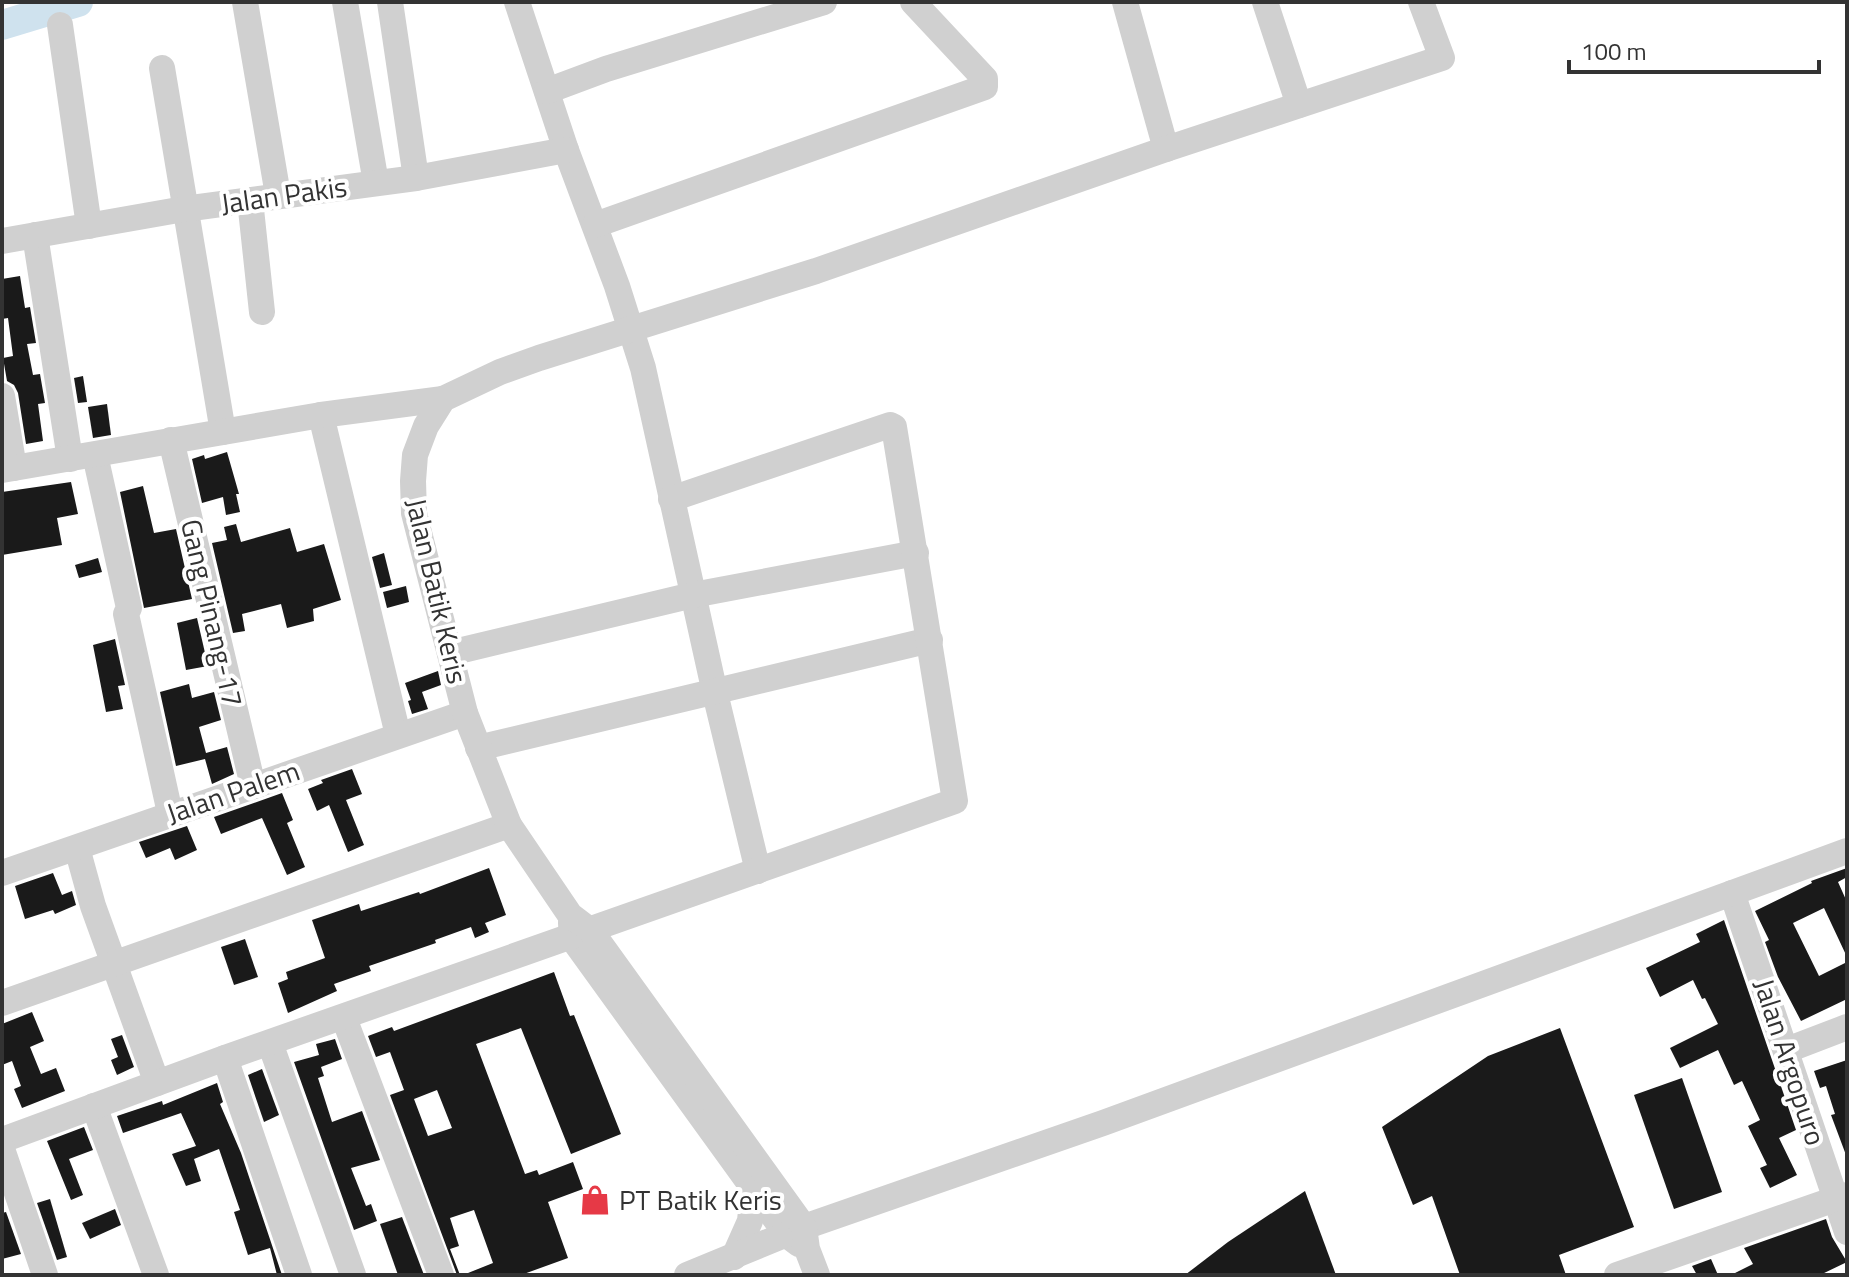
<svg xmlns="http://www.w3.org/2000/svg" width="1849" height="1277" font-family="'Titillium Web',sans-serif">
<rect width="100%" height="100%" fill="#fff"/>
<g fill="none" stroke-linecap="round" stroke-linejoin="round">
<path stroke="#cfe2ee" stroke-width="30" d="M2,25L78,2"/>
</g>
<g fill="#1a1a1a" fill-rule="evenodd">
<path d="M20,276L25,308L30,307L36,343L27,344L33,375L40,374L45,403L38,404L43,441L26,444L18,393L14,385L7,381L3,358L13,356L8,318L2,319V279Z"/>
<path d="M83,376L87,402L78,403L74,378Z"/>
<path d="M107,404L111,435L93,438L88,407Z"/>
<path d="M227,452L239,494H236L240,512L226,515L223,497L202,503L192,459L204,455L205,459Z"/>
<path d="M71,482L78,514L57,518L62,545L2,555V492Z"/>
<path d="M143,486L154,533L176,529L192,599L144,608L120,492Z"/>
<path d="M236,524L241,542L290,528L297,552L324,544L341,600L313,609L314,621L287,628L281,604L242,614L245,631L233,633L212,543L227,540L224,527Z"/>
<path d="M384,553L392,585L380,588L372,557Z"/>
<path d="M98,558L102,572L79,578L75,565Z"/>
<path d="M406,586L409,602L387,608L383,592Z"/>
<path d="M197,618L208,666L186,670L177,623Z"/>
<path d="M115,639L125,685L118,686L123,709L106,712L93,645Z"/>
<path d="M438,671L441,685L422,692L428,709L412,714L408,701L411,700L405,683Z"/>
<path d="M189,684L192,698L214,692L221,720L199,727L206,753L227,747L234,774L212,784L205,759L176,766L160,692Z"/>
<path d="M352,769L362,794L346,800L364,845L348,852L329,805L317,811L308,789L323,783L321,780Z"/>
<path d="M282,793L293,820L287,823L305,867L287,875L262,818L221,834L214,817Z"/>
<path d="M187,826L197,850L175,860L170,848L146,858L139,842Z"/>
<path d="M489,868L506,915L485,923L489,932L475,938L471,927L435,940L436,943L369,966L371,971L334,984L337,991L288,1013L278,983L288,979L286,972L325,958L312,920L359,904L361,911L419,892L420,894Z"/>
<path d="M1847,868V877L1838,882L1847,902V957L1824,908L1793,923L1819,976L1847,962V999L1801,1021L1778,977L1765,942L1769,940L1755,911L1812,883L1811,881Z"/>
<path d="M53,873L62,895L72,891L76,905L55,914L53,910L25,919L15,886Z"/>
<path d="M1724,920L1796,1130L1779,1138L1797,1175L1770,1188L1760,1168L1767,1165L1748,1126L1760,1120L1742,1081L1734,1085L1718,1050L1680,1068L1670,1048L1718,1024L1705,998L1702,999L1693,980L1660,997L1646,968L1700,942L1696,934Z"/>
<path d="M245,939L258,977L234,985L221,947Z"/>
<path d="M554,972L570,1016L574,1015L621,1134L571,1154L521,1028L476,1044L525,1174L537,1170L539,1175L573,1162L583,1189L548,1202L568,1258L521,1275H463L493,1263L474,1210L450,1218L459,1246L450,1249L460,1275H457L390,1095L404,1090L390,1052L376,1057L368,1036L392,1027L394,1031ZM437,1090L452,1128L428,1136L414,1099Z"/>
<path d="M32,1012L44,1041L30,1047L41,1074L56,1068L65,1091L22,1108L14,1089L21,1086L12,1061L2,1065V1024Z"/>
<path d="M1560,1028L1634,1227L1559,1255L1566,1275H1460L1432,1196L1413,1205L1382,1127L1488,1056Z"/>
<path d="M122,1035L134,1067L117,1075L111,1060L118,1057L111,1039Z"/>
<path d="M335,1039L342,1059L321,1067L324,1076L318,1078L332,1122L362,1111L380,1160L351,1168L366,1206L371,1204L377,1221L354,1230L294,1062L319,1055L316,1044Z"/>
<path d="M1847,1060V1155H1846L1831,1115L1835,1114L1826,1086L1820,1088L1814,1071Z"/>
<path d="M262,1069L279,1115L264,1122L248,1075Z"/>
<path d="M1682,1078L1722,1192L1674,1209L1634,1095Z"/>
<path d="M217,1083L223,1102L220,1104L241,1153L282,1275H277L270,1248L248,1255L234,1212L240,1210L219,1149L194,1159L201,1181L186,1186L172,1154L196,1146L181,1113L123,1133L117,1116L162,1101L163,1105Z"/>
<path d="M84,1127L93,1150L69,1159L83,1195L71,1200L47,1141Z"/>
<path d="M1305,1191L1336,1275H1185L1228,1242Z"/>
<path d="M50,1199L67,1257L57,1260L37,1203Z"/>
<path d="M115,1209L121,1225L90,1239L82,1223Z"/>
<path d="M6,1212L21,1254L2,1259V1213Z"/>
<path d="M402,1217L424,1275H398L380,1224Z"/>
<path d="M1826,1219L1832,1237L1847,1262L1820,1275H1731L1753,1264L1744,1248Z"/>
<path d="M1711,1259L1718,1275H1697L1692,1266Z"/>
</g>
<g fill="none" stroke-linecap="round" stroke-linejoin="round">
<g stroke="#d0d0d0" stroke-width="26">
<path d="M245,2L278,195"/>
<path d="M345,2L376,183"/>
<path d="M390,2L416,178"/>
<path d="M517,2L566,150L617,286L643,368L715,693L758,871"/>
<path d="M1125,2L1166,149"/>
<path d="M1265,2L1299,105"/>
<path d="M60,25L89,226"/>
<path d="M162,68L223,432"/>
<path d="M547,91L606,69L824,2"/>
<path d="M250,200L262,312"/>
<path d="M595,225L985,87V79L913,2"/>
<path d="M35,235L70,459"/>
<path d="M2,241L184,209L416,178L566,150"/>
<path d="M2,396L14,468"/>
<path d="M321,415L398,735"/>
<path d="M171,440L253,786"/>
<path d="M95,455L129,608L126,614L170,813"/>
<path d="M2,470L321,415L443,399"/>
<path d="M450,653L693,595L916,553"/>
<path d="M478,748L930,640"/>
<path d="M77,848L93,906L157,1083"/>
<path d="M2,873L465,713"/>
<path d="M1732,893L1847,1232"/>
<path d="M571,923L572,938L787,1235L799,1244"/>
<path d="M2,1003L509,825"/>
<path d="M344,1018L441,1275"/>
<path d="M270,1043L353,1275"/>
<path d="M1787,1050L1847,1027"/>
<path d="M225,1058L299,1275"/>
<path d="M94,1106L156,1275"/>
<path d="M2,1140L225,1058L955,801L894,427L890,425L671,499"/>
<path d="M2,1149L45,1275"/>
<path d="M734,1257L750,1221L753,1190"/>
<path d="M687,1275L804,1227L1103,1123L1847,851"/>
<path d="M817,1275L807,1249L804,1227L591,931L570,915L509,825L465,713L414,513L413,481L415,455L426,426L443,399L500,372L539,358L816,271L1166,149L1442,58L1421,2"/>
<path d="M1617,1275L1847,1195"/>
</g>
</g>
<defs>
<g id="shop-bare" transform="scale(2.4)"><path d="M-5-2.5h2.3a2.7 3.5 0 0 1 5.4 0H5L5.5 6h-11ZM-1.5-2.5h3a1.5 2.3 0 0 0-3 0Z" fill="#e63946" stroke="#fff" stroke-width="2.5" paint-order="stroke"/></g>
</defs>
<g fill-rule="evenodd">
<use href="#shop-bare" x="595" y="1200"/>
</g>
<g text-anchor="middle" stroke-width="8" stroke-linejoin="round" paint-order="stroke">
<g font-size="28" fill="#333" stroke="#fff">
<text transform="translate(284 195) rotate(-8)" y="10">Jalan Pakis</text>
<text transform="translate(437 591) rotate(77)" y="10">Jalan Batik Keris</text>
<text transform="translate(212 613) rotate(77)" y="10">Gang Pinang-17</text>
<text transform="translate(233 792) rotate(-19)" y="10">Jalan Palem</text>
<text transform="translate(1790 1062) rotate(72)" y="10">Jalan Argopuro</text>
</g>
<g font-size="28" fill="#333" stroke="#fff" text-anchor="start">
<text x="619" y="1210">PT Batik Keris</text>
</g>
</g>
<rect width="1849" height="1277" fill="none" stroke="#333333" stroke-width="8"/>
<path d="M1569 60v12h250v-12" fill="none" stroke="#333333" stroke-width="4"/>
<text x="1581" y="60" font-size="24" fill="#333333" stroke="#ffffff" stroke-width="6" paint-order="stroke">100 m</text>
</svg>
